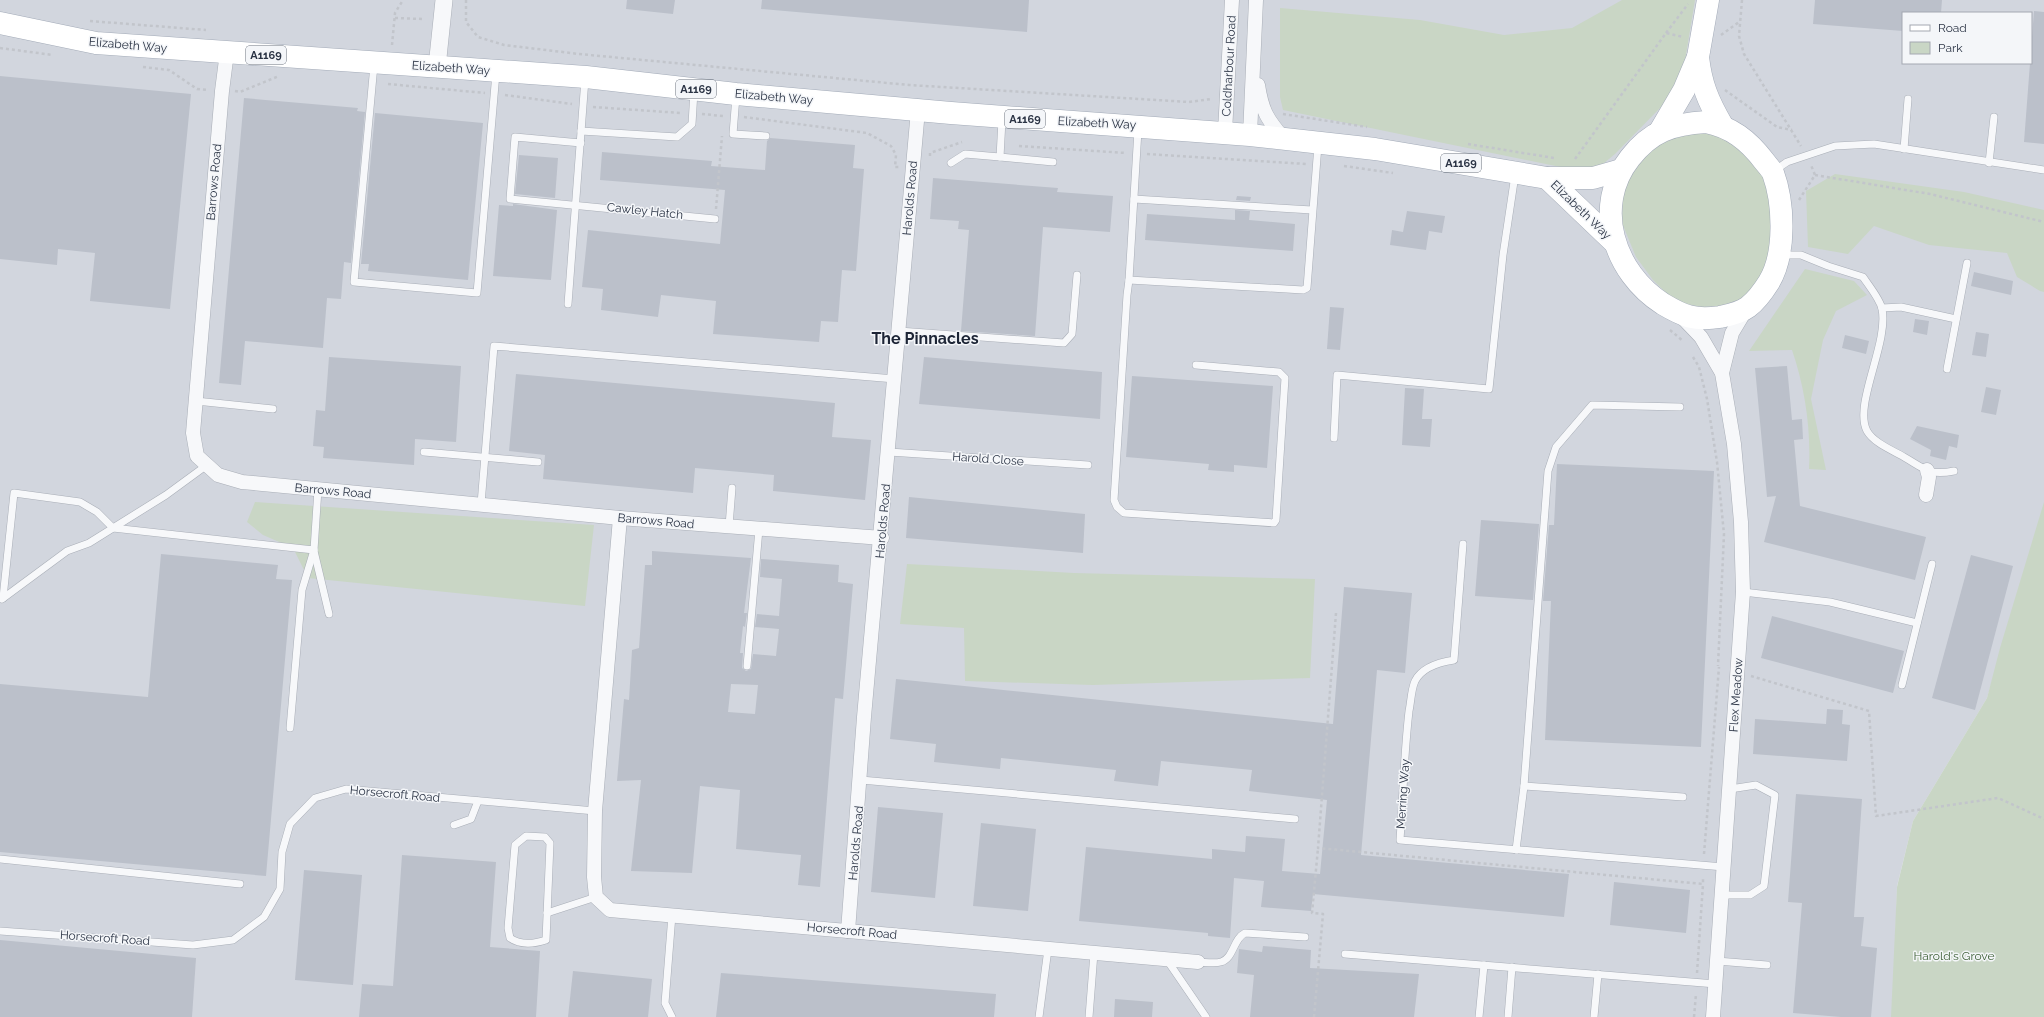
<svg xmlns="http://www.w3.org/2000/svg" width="2044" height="1017" font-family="Raleway,sans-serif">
<rect width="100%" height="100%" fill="#e4e7ec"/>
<path fill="#d2d6de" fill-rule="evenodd" d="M0,0H2044V505L1987,698L1913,821L1897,886L1893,1017H0ZM1903,13H2031V63H1903Z"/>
<g fill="#c9d6c5">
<path d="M1622,0H1695L1682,79L1662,106L1615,154L1597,169L1575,170L1283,110L1280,97V8L1420,20L1504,35L1572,28Z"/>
<path d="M1689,131L1724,135L1758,164L1767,186L1773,213V256L1753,290L1739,300L1720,306L1701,307L1682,303L1667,294L1653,280L1636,257L1622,223L1623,192L1631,173L1647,155L1671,136Z"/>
<path d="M1835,174L1964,192L2044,210V292L2040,291L2017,277L2007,253L1929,245L1874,226L1848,254L1808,247L1806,191Z"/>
<path d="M1805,269L1854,281L1867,295L1836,311L1823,340L1811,399L1826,470L1809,469C1811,428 1805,388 1792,350L1749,351Z"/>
<path d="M255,502L594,525L585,606L308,578L293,548L263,535L247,522Z"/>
<path d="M2044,502V1017H1891L1897,887L1913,821L1987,698L2000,648Z"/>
<path d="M907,564L1074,573L1315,579L1310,678L1093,685L965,681L964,628L900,624Z"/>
</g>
<g fill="#bbc0ca" fill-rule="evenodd">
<path d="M627,0H675L673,14L626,9Z"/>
<path d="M762,0H1029L1027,32L761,9Z"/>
<path d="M1815,0H1942L1941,13H1903V31L1813,24Z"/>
<path d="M2034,11L2044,12V144L2024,142Z"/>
<path d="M0,76L191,94L170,309L90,301L95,253L58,249L57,265L0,259Z"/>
<path d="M244,98L358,108L357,111L365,112L351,263L344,262L341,299L327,298L323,348L245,341L241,385L219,383Z"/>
<path d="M375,113L483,123L468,280L368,271L369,264H361Z"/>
<path d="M770,138L855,145L853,168L864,169L856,271L842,270L838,322L821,321L819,342L713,334L716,301L661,295L658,317L601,310L603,289L582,287L588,230L720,244L725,190L600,180L602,152L712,161L711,166L765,170L767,141Z"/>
<path d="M519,155L558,158L555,198L515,194Z"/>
<path d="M933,178L1058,188L1057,192L1113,196L1110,232L1043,227L1035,336L961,331L969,230L958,229L959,221L930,219Z"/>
<path d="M1237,196L1251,197L1250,201L1236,200Z"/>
<path d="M513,204L557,210L551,280L493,276L499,205L513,206Z"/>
<path d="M1235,210L1250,211L1249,220L1295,224L1293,251L1145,240L1147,214L1235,220Z"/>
<path d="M1407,211L1445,216L1442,233L1429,231L1426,250L1390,245L1392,230L1403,232Z"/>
<path d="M1974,272L2013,281L2011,295L1971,286Z"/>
<path d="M1330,307L1344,308L1340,350L1327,349Z"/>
<path d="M1915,319L1929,321L1927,335L1913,332Z"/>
<path d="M1976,332L1989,334L1986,357L1972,355Z"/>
<path d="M1845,335L1869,341L1866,354L1842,348Z"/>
<path d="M329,357L461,366L456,442L415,439L414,465L323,458L324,447L313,446L316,410L325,411Z"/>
<path d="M924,357L1102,372L1100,419L919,404Z"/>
<path d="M1787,366L1792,420L1802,419L1803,439L1794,440L1800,506L1926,537L1915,580L1764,542L1776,496L1767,497L1755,368Z"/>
<path d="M516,374L835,403L832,437L871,440L865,500L773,491L774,475L695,468L693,493L543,479L545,455L509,451Z"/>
<path d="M1132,376L1273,386L1267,468L1234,465V472L1208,470L1209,464L1126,457Z"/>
<path d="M1986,387L2001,390L1996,415L1981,412Z"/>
<path d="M1405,388L1424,389L1422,419H1432L1430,447L1402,445Z"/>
<path d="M1917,426L1959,435L1957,448L1949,446L1946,460L1930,456L1931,450L1910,439Z"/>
<path d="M1557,464L1714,471L1701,747L1545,740L1551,601H1543L1549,525H1554Z"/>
<path d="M909,497L1085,514L1083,553L906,538Z"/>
<path d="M1481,520L1539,524L1533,600L1475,596Z"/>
<path d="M652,551L751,558L744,613H747L745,627L743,626L740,653H743L742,668L746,671L751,669L753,654L776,656L779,629L755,627L757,614L779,616L782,579L760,577L761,559L839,565L838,582L853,584L843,699L835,698L820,887L798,885L801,855L736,849L740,790L700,786L692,873L631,871L641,780L617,781L624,699L629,700L632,650L639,648L645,565H652ZM731,684L758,685L755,714L728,712Z"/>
<path d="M161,554L278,565L276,579L292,580L266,876L0,852V684L148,697Z"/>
<path d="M1971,555L2013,566L1975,710L1932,698Z"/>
<path d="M1344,587L1412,593L1405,673L1377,670L1361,855L1569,874L1564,917L1313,894L1311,911L1261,907L1264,881L1234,878L1230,938L1208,936V933L1079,921L1086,847L1212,859V849L1245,852L1246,836L1285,839L1282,871L1320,874L1327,800L1249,791L1252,770L1161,761L1158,786L1114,781L1116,770L1001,758L1000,769L934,762L936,744L890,739L896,679L1333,724Z"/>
<path d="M1772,616L1904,651L1893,693L1761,658Z"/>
<path d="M1827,709L1843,710L1842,724L1850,725L1847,761L1753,754L1755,719L1826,724Z"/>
<path d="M1796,794L1862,799L1854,917H1864L1861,946L1877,948L1871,1017H1841L1793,1013L1802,903L1788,902Z"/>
<path d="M878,807L943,813L935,898L871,892Z"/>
<path d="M981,823L1036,829L1028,911L973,906Z"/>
<path d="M402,855L496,862L490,947L540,951L536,1017H359L362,984L393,986Z"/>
<path d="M304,870L362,875L353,985L295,980Z"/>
<path d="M1614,882L1690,890L1686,933L1610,925Z"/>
<path d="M0,940L196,958L192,1017H0Z"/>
<path d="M1263,946L1311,950L1310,968L1419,974L1414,1017H1250L1254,975L1237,973L1239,949L1262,952Z"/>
<path d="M573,971L652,979L648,1017H568Z"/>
<path d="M721,973L996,994L994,1017H716Z"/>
<path d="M1115,999L1153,1002L1152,1017H1114Z"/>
</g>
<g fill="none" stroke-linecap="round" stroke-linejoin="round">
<g stroke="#a9aeb7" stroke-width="8">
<g id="service">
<path d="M374,65L354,282L477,293L496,73"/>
<path d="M736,96L733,134L766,136"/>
<path d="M1138,130L1129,280L1303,290L1307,288L1318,145"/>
<path d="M581,131L677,137L692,124L694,91"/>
<path d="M581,143L515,137L510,199L715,219"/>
<path d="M1904,149L1908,99"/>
<path d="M1000,157L1053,162"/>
<path d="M951,163L965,154L1000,157L1002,120"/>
<path d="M1989,163L1994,117"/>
<path d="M1774,171L1787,162L1835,146L1874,144L2044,170"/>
<path d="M1134,199L1312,210"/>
<path d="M1781,255H1801L1828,266L1863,277C1869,286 1880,299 1882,309C1889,343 1853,405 1867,431C1874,443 1892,450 1904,457C1925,469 1929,476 1954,471"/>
<path d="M1129,280L1127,295L1114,500L1117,507L1124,513L1274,523L1276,520L1285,378L1279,372L1196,365"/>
<path d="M568,304L585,79"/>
<path d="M1882,308L1901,307L1956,319"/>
<path d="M899,331L1064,343L1072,334L1077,275"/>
<path d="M1947,369L1967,263"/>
<path d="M196,401L273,409"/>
<path d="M1334,438L1337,375L1489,389L1503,255L1515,175"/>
<path d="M424,452L538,462"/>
<path d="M889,452L1088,465"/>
<path d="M481,504L494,346L895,379"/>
<path d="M729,526L732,488"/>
<path d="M1463,544L1454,660C1441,662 1422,667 1415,681C1411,690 1411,702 1409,711C1404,754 1403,797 1400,840L1724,867"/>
<path d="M314,551L329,614"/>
<path d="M1743,592L1830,602L1917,623"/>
<path d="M3,598L14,493L80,502L97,512L113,528L314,550L318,489"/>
<path d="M2,599L67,551L89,543L166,495L207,465"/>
<path d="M747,666L759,529"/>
<path d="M1902,685L1932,564"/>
<path d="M290,728L302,590L314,550"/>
<path d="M861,780L1295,819"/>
<path d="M1524,786L1683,797"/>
<path d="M454,825L471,819L478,801"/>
<path d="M526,836L545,837L550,843L546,940C534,944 520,945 510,938L508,928L515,845Z"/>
<path d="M1516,850L1524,786L1548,471L1556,447L1592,405L1680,407"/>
<path d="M0,859L240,884"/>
<path d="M1722,895H1750L1764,886L1775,795L1756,785L1730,789"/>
<path d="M547,913L596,897"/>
<path d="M672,915L665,1003L672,1017"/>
<path d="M0,931L193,945L233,940L264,917L280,889L282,852L290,824L315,798L346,789L595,811"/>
<path d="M1345,954L1716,984"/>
<path d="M1167,960L1206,1017"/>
<path d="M1717,961L1767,965"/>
<path d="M1198,962C1204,962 1214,964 1221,962C1234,958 1233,939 1245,933L1305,937"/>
<path d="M1039,1017L1048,949"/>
<path d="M1089,1017L1094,953"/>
<path d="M1479,1017L1484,965"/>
<path d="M1508,1017L1512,967"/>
<path d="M1594,1017L1598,974"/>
</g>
</g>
<g stroke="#a9aeb7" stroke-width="15">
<g id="minor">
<path d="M227,52L222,91L193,433L197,456L218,475L242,482L620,518L882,538"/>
<path d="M1258,85C1262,111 1267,119 1284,139"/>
<path d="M1225,132L1232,0"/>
<path d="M1250,135L1256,0"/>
<path d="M1680,315L1701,337L1722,373L1734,444L1741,522L1743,592L1713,1017"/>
<path d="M1722,373L1732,333L1747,308"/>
<path d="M1926,495L1929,477L1927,470"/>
<path d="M620,518L595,811L594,877L596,897L610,910L1198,962"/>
<path d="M848,931L864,717L918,110"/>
</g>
</g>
<g stroke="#a9aeb7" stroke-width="18">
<path id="tertiary" d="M437,67L444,0"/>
</g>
<g stroke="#a3abb8" stroke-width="23">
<g id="primary">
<path d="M0,23L96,43L586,77L736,94L951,113L1250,135L1375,149L1547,178H1593L1621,170"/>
<path d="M1698,57C1701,84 1708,101 1722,125"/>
<path d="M1706,122C1731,127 1748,140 1764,161C1767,165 1771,169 1773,173C1784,203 1786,254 1769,282C1764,290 1756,301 1748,307C1740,313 1729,315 1720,317C1695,321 1683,316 1663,304C1614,273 1592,206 1630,158C1651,131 1672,124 1706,122Z"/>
<path d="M1660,131L1684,90L1698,57L1708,0"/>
<path d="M1547,178L1614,242"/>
</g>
</g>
<g stroke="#c2c5cb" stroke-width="2.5" stroke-dasharray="3 3" stroke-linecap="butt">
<path d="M466,0V22L478,37L504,45L579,54L909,85L1189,102L1211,99"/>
<path d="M1742,0L1739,36L1744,54L1801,146"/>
<path d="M395,18L423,19"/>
<path d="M90,21L206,30"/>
<path d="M1666,33L1688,4"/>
<path d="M1721,35L1739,22"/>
<path d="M392,45L395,13L403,0"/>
<path d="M0,48L53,55"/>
<path d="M143,67L169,70L197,89L208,90"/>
<path d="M388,84L485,93"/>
<path d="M1725,90L1777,127L1792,130"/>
<path d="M235,91L240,92L279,76"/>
<path d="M505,95L572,104"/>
<path d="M593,107L681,113"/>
<path d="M702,114L723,116"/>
<path d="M1283,114L1367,127"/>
<path d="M744,117L867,133L891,146L896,155L895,167H899"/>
<path d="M1468,144L1554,158"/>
<path d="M1019,146L1126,153"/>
<path d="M1147,154L1306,164"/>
<path d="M930,156V153L962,142"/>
<path d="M1575,159L1666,33L1683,37"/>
<path d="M1344,166L1393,173"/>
<path d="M1815,175L1930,194L2044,222"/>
<path d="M1799,200L1815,175L1811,165"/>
<path d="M716,209L722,136"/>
<path d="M1670,330L1683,341"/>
<path d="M1693,357L1699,367L1707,399L1717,462L1724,534L1718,666"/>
<path d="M1336,613L1318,848L1703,884V877"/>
<path d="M1751,676L1869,711L1876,816L1998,798L2044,819"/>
<path d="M1704,854L1719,667"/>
<path d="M1697,973L1703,884"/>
<path d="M1314,1017L1323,914L1312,913L1318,848"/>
<path d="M1694,1017L1696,994"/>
</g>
<use href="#service" stroke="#f7f8fa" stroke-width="7"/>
<use href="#minor" stroke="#f7f8fa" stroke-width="14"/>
<use href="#tertiary" stroke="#f7f8fa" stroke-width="17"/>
<use href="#primary" stroke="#fff" stroke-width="22"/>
</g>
<g text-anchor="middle" stroke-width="3" stroke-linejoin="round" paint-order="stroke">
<g fill="#f4f6f9" stroke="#676e7b" stroke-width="1">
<rect x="246" y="46" width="40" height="18" rx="3"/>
<rect x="676" y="80" width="40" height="18" rx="3"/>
<rect x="1005" y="110" width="40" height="18" rx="3"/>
<rect x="1441" y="154" width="40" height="18" rx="3"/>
</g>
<g font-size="11" font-weight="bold" fill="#2b3445">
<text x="266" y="59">A1169</text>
<text x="696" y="93">A1169</text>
<text x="1025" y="123">A1169</text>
<text x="1461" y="167">A1169</text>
</g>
<g font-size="12" fill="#2b3445" stroke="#f4f6f9">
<text transform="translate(128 45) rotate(5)" y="4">Elizabeth Way</text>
<text transform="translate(1229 66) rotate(-87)" y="4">Coldharbour Road</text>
<text transform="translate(451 68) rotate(4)" y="4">Elizabeth Way</text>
<text transform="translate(774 97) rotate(5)" y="4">Elizabeth Way</text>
<text transform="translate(1097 123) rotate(3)" y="4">Elizabeth Way</text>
<text transform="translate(214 182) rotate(-85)" y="4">Barrows Road</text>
<text transform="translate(910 198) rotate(-85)" y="4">Harolds Road</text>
<text transform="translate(1581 210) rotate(44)" y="4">Elizabeth Way</text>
<text transform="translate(645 211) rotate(6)" y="4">Cawley Hatch</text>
<text transform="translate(988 459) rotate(4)" y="4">Harold Close</text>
<text transform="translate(333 491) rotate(5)" y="4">Barrows Road</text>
<text transform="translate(656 521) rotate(5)" y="4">Barrows Road</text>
<text transform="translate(883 521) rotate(-85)" y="4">Harolds Road</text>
<text transform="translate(1736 695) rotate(-86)" y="4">Flex Meadow</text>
<text transform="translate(395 794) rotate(5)" y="4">Horsecroft Road</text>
<text transform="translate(1403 794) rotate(-86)" y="4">Merring Way</text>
<text transform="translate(856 843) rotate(-85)" y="4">Harolds Road</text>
<text transform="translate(852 931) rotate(5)" y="4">Horsecroft Road</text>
<text transform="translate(105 938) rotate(4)" y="4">Horsecroft Road</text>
</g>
<g font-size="12" fill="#3f6138" stroke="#f4f6f9">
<text x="1954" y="960">Harold's Grove</text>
</g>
<g font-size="16" font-weight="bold" fill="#1d2536" stroke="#f4f6f9">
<text x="925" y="344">The Pinnacles</text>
</g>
</g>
<rect x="1902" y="12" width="130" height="52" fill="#f4f6f9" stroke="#a4a8b1"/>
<rect x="1910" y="25" width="20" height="6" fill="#ffffff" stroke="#a4a8b1"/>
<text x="1938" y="32" font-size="12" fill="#2b3445">Road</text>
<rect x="1910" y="42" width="20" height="12" fill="#c9d6c5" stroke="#a4a8b1"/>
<text x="1938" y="52" font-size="12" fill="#2b3445">Park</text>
</svg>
